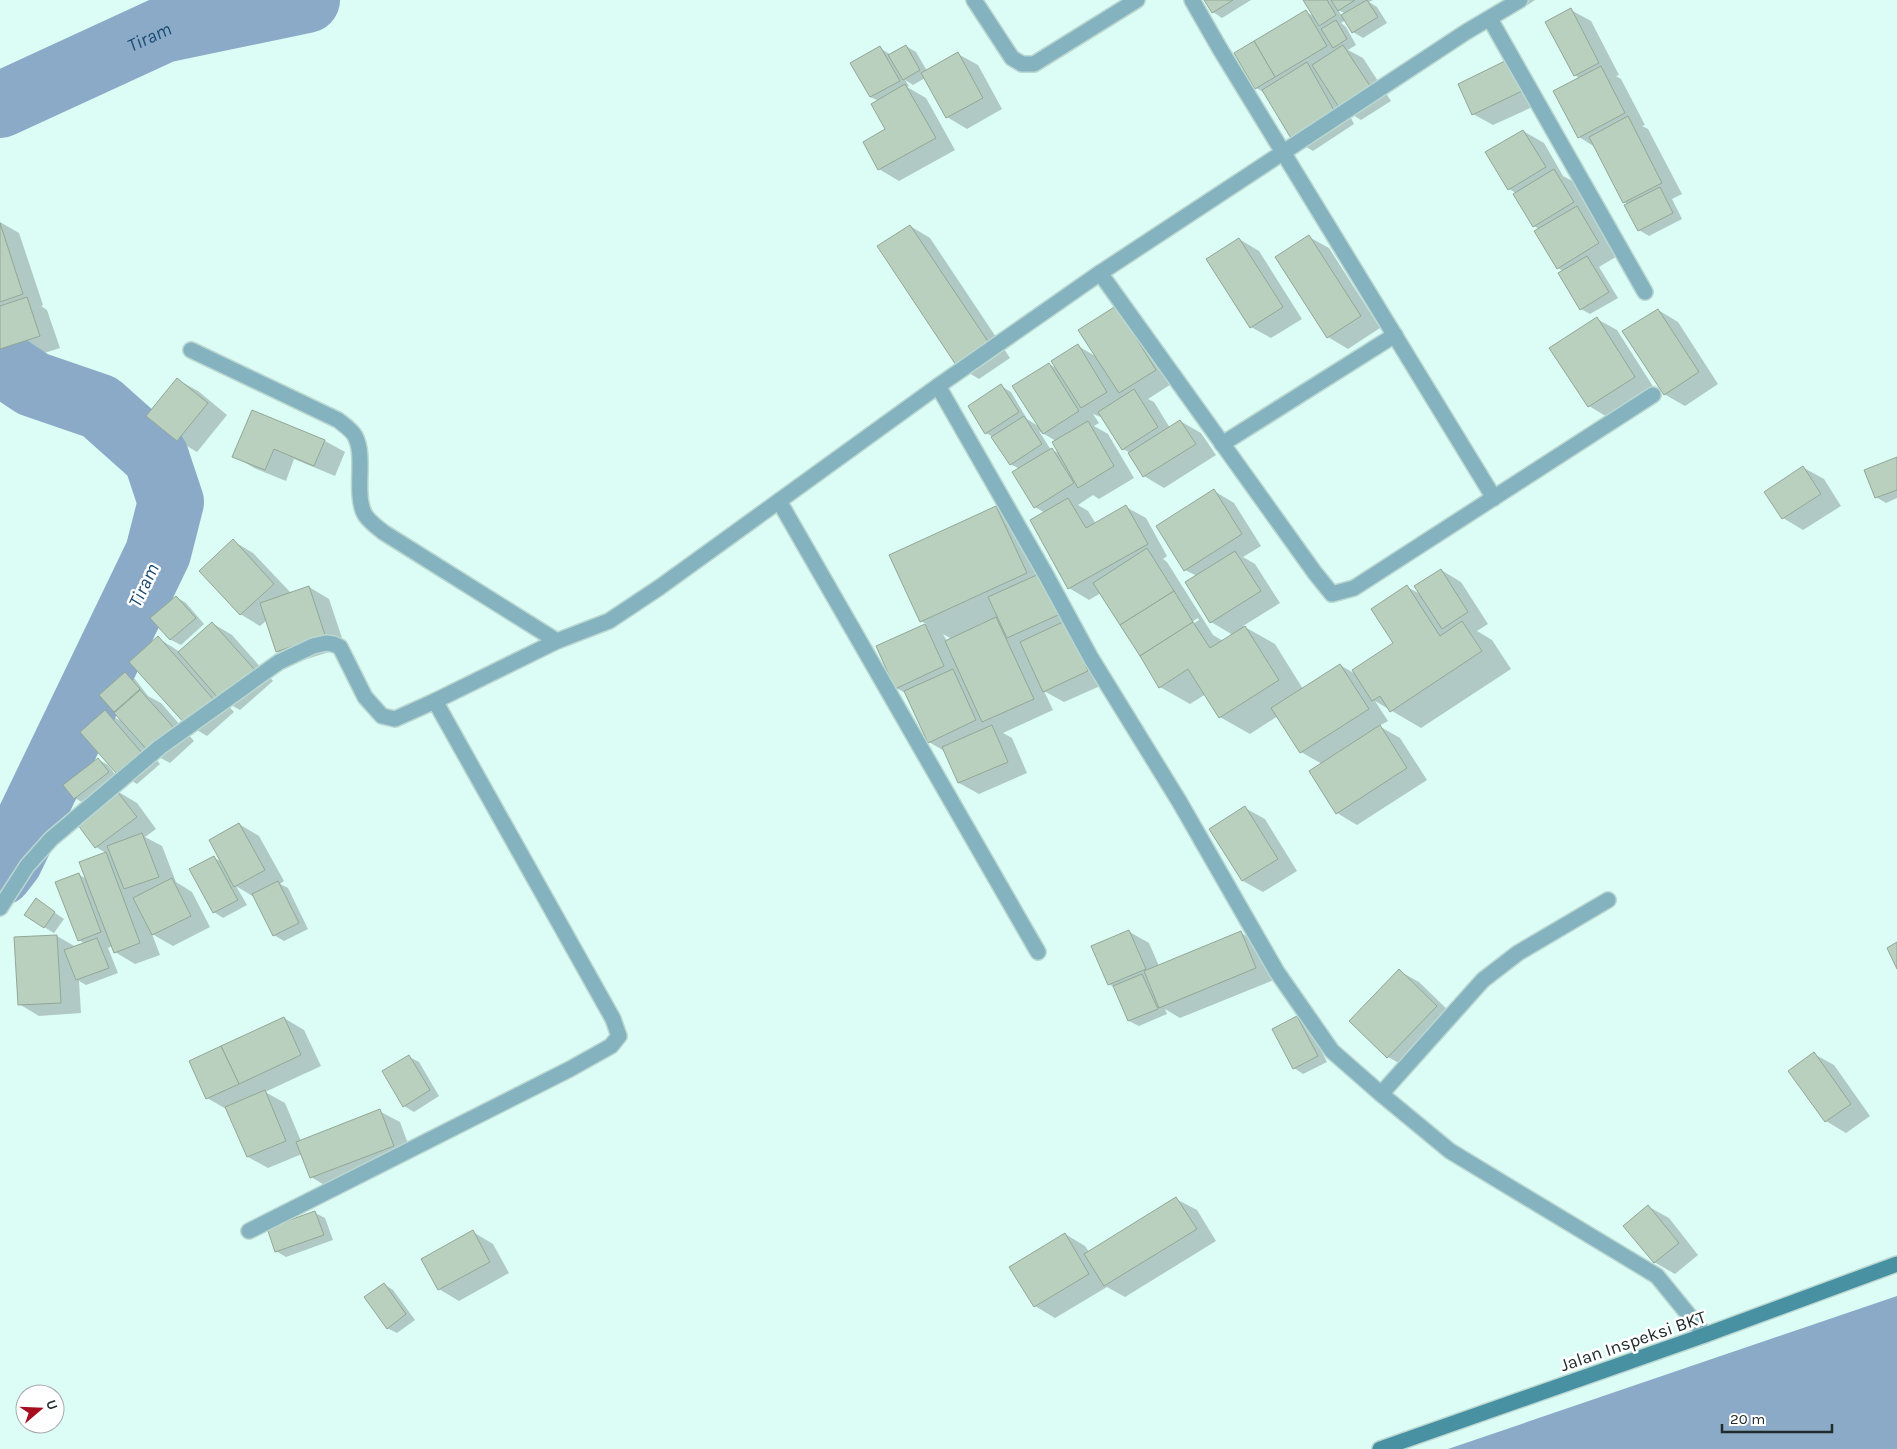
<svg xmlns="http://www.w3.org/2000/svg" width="1897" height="1449" font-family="Karla,sans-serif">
<rect width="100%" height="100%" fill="#dcfcf6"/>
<path fill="#8aaac7" d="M1897,1296V1449H1448Z"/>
<g fill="#0003" fill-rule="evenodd">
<path d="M1205,0H1251L1222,18L1213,12Z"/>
<path d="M1305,0H1373L1369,2L1377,7L1387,23L1363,38L1353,32L1346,20L1341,23L1346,27L1356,45L1348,50L1363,58L1391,101L1361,120L1348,112L1354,124L1313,151L1293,139L1267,94L1256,88L1306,12L1315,17ZM1338,10L1346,14L1342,16Z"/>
<path d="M1516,0H1535L1526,6Z"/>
<path d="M1571,10L1591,21L1619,75L1616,76L1621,79L1645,125L1642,126L1648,129L1682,194L1672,199L1682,219L1649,236L1639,230L1628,204L1624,202L1595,147L1579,137L1580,79L1575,75Z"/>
<path d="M906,46L916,52L927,71L958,54L978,65L1002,109L967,129L947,117L925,78L913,85L905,80L909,86L907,87L926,98L955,150L899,181L879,169L887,130L879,101L870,97L880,48L891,55Z"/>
<path d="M1507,62L1541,103L1493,125L1473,114Z"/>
<path d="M1523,131L1544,143L1563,176L1574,182L1593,214L1591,215L1597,219L1619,255L1599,267L1618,298L1590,314L1581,309L1563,271L1558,268L1539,229L1534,226L1516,193L1509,189Z"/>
<path d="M0,222L19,233L43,305L41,306L47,310L60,348L19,361L0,350Z"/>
<path d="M910,226L930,238L1010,358L979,379L959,367Z"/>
<path d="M1309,237L1329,248L1380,328L1348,349L1328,337Z"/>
<path d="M1239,239L1259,251L1302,319L1271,338L1251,327Z"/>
<path d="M1116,307L1176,381L1148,399L1154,402L1170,428L1180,421L1201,433L1216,455L1164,488L1144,476L1129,452L1122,449L1103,418L1093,414L1099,423L1094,426L1108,434L1134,478L1099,499L1093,495L1078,505L1088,511L1096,524L1126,507L1146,518L1167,556L1163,559L1167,562L1213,635L1223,641L1233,635L1211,622L1197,576L1185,570L1214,491L1234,503L1261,546L1243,557L1255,564L1280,603L1243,626L1275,644L1303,689L1340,665L1357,675L1395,643L1407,587L1420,594L1441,570L1461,582L1488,624L1477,631L1492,640L1511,669L1421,728L1375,701L1388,721L1379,726L1400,738L1427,780L1357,825L1337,813L1310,772L1322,764L1301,752L1278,716L1250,734L1220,717L1206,694L1190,704L1160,687L1101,593L1089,600L1069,588L1045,513L1035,507L1020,469L1010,464L993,437L986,433L969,407L1001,386L1011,392L1027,419L1038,426L1049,364L1059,370L1078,346L1097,357ZM1039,431L1056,441L1060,453L1051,450ZM1198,618L1199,620L1144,655L1143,653Z"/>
<path d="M1658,310L1678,322L1718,384L1685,406L1664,394Z"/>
<path d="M1597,319L1617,330L1654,388L1609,418L1589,406Z"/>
<path d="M178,380L198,391L227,415L197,452L177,440Z"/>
<path d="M252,411L325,441L345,452L335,476L294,459L286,481L254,468L234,456Z"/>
<path d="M1897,459V498L1886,503L1876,497Z"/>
<path d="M1804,468L1824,479L1841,506L1803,530L1783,518Z"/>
<path d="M996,507L1026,524L1053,583L1107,683L1064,702L1044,691L1053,710L1003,733L1012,738L1027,773L979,794L959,783L946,752L929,742L907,694L896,688L878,647L926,624L921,621ZM943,634L952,639L947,641Z"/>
<path d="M233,541L253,553L291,593L309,587L329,599L345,647L297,662L277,651L267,620L260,626L240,614Z"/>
<path d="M176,597L186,603L204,624L181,645L171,640L152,618Z"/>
<path d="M212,623L232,635L273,681L240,710L224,701L234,712L207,736L187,724L158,638L180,652Z"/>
<path d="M125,674L135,679L148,696L161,703L194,741L170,763L150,752L160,764L137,784L117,772L82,732L105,712L123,722L115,711Z"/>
<path d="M99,760L108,765L118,778L85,804L75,798L65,785Z"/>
<path d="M117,791L137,803L156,829L145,837L162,846L176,882L192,892L210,927L173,946L152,934L160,955L135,964L115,952L112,946L108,948L118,973L86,985L79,981L81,1013L39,1016L19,1004L57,936L76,947L85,944L79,940V875L87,879L106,853L96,847Z"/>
<path d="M1245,808L1265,819L1297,871L1263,892L1243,881L1211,829Z"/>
<path d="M239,824L259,836L284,881L280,884L288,888L308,929L284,941L274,935L254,897L236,886L247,905L223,918L214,912V858L223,862Z"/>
<path d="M36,900L64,919L54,933L44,927Z"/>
<path d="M1128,931L1149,943L1159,966L1241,933L1261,944L1276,979L1180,1018L1165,1009L1167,1014L1139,1026L1129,1021L1115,988L1109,984Z"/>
<path d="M1399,971L1419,982L1456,1018L1408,1068L1388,1057L1351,1021Z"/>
<path d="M1297,1017L1307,1023L1327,1062L1303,1074L1294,1068Z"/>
<path d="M284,1018L304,1030L321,1066L265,1092L285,1103L301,1141L379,1111L400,1122L413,1157L331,1189L311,1177L302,1154L268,1168L248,1157L228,1110L207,1098Z"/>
<path d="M1814,1054L1834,1065L1870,1116L1846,1133L1826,1121Z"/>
<path d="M409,1057L419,1062L439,1096L414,1112L404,1106Z"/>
<path d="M1176,1199L1197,1210L1216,1241L1125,1297L1107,1287L1055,1318L1035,1306L1065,1234L1085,1246L1089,1252Z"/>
<path d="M1649,1207L1669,1218L1698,1255L1675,1274L1654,1262Z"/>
<path d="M315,1213L325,1218L333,1240L286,1257L276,1251Z"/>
<path d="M473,1232L493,1244L509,1273L459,1301L439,1289Z"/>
<path d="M384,1284L393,1290L415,1320L397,1333L387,1328Z"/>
</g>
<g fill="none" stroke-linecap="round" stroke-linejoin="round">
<g stroke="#8aaac7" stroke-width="66">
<path id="s1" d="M0,105L163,30L307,0"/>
<path d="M0,362L33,384L100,407L156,457L171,502L158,553L10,860L0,873"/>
</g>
</g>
<g fill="#bad0be" stroke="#92a796">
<path d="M1204,0H1233L1212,13Z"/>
<path d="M1303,0H1327L1336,15L1319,26Z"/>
<path d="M1331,0H1355L1338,11Z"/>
<path d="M1367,0L1378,17L1352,33L1341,15Z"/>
<path d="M1571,8L1599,63L1574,76L1545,22Z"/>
<path d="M1306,10L1327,46L1275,77L1254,41Z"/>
<path d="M1336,20L1347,39L1333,48L1321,29Z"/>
<path d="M1254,41L1275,77L1255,89L1234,53Z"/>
<path d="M906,45L920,70L903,80L888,55Z"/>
<path d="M1343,45L1372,89L1340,109L1312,65Z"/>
<path d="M880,46L900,81L870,97L850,63Z"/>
<path d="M958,52L983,98L946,118L921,73Z"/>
<path d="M1507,60L1522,91L1472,115L1458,84Z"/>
<path d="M1307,62L1335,112L1292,140L1262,90Z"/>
<path d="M1601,66L1625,113L1578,138L1553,91Z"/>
<path d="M905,84L936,138L878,170L863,142L885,129L871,104Z"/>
<path d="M1628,116L1662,183L1623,203L1589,137Z"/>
<path d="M1523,130L1546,167L1508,190L1485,152Z"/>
<path d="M1554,169L1574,202L1533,227L1513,194Z"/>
<path d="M1660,187L1673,213L1638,231L1624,205Z"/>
<path d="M1577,206L1599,243L1557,269L1534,231Z"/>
<path d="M0,223L23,294L0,302Z"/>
<path d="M910,225L991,346L958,368L877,246Z"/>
<path d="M1309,235L1361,316L1327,338L1275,257Z"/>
<path d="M1239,238L1283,307L1250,328L1206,259Z"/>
<path d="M1587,256L1609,292L1580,310L1558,273Z"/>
<path d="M27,297L40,336L0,349V306Z"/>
<path d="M1116,306L1156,370L1119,393L1078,330Z"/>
<path d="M1658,309L1699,372L1664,395L1622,331Z"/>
<path d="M1597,317L1635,377L1588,407L1549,348Z"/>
<path d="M1078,344L1107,392L1081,408L1051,361Z"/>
<path d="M1049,363L1079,411L1043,434L1012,386Z"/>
<path d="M177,378L208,403L177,441L146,416Z"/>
<path d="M1001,384L1019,412L985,434L968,406Z"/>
<path d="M1134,389L1158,427L1122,450L1098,412Z"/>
<path d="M252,410L325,440L314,466L274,449L265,470L232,457Z"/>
<path d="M1024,416L1042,444L1010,465L991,437Z"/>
<path d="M1180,420L1196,444L1143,477L1128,453Z"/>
<path d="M1088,421L1114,466L1078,488L1052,442Z"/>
<path d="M1052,448L1074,483L1034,508L1012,472Z"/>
<path d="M1897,457V490L1875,498L1864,470Z"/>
<path d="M1803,466L1821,494L1782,519L1764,492Z"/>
<path d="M1214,489L1242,534L1184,571L1156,526Z"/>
<path d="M1068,498L1086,528L1126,505L1148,544L1068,589L1030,520Z"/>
<path d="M996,506L1027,573L920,622L889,555Z"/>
<path d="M233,539L274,584L240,615L199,571Z"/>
<path d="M1147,548L1174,591L1120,625L1093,583Z"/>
<path d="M1235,551L1261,591L1210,623L1185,582Z"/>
<path d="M1441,569L1468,612L1442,629L1414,586Z"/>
<path d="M1039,574L1058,615L1007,638L988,597Z"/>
<path d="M1407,585L1440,636L1462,621L1482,651L1390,712L1380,696L1372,701L1352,670L1393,643L1371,609Z"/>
<path d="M309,586L325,635L276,652L260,603Z"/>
<path d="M1174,591L1193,622L1140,656L1120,625Z"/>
<path d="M176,596L196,618L170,640L150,618Z"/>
<path d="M996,617L1034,699L982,722L945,641Z"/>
<path d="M1065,621L1088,671L1043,692L1020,642Z"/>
<path d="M212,622L254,669L219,699L178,652Z"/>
<path d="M1193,622L1210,648L1245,626L1279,680L1219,718L1188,669L1159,688L1140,656Z"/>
<path d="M925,624L944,666L895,689L876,646Z"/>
<path d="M158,636L214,700L186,725L129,662Z"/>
<path d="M1340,664L1369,709L1300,753L1271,708Z"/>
<path d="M953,669L976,720L928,743L904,691Z"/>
<path d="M125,672L140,689L114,712L99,695Z"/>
<path d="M140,690L175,729L149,752L114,713Z"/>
<path d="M105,710L141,752L116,773L80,732Z"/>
<path d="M992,725L1008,762L958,783L942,747Z"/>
<path d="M1380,725L1407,768L1336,814L1309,771Z"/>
<path d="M98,758L109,772L74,799L63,785Z"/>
<path d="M116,790L137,817L95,848L75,821Z"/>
<path d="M1245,806L1278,859L1242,881L1209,829Z"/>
<path d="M239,823L265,870L234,887L209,840Z"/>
<path d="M142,833L159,877L124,889L107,846Z"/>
<path d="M106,852L140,943L114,953L79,862Z"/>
<path d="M214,856L238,900L213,913L189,869Z"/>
<path d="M79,873L101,932L78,941L55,882Z"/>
<path d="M172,878L191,916L152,935L133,898Z"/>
<path d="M278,881L299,923L273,936L252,894Z"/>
<path d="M36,898L55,912L44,928L24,915Z"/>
<path d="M1129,930L1146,969L1108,985L1091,946Z"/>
<path d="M1241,931L1256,968L1159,1008L1144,971Z"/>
<path d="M57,935L61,1003L18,1005L14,937Z"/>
<path d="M97,938L109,968L76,980L64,950Z"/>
<path d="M1897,942V969L1887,948Z"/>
<path d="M1399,969L1437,1006L1387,1058L1349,1021Z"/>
<path d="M1142,974L1158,1009L1128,1021L1113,986Z"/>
<path d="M1297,1016L1318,1056L1293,1069L1272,1029Z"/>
<path d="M284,1017L301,1055L239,1084L221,1046Z"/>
<path d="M221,1046L239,1084L206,1099L189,1061Z"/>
<path d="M1814,1052L1851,1104L1825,1122L1788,1071Z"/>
<path d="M409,1055L430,1090L403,1107L382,1071Z"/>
<path d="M265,1090L286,1141L247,1157L225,1107Z"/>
<path d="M380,1109L394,1146L310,1178L296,1142Z"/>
<path d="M1176,1197L1197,1229L1104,1286L1084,1254Z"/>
<path d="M1648,1205L1679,1243L1654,1263L1623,1226Z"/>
<path d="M315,1211L324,1235L275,1252L267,1228Z"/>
<path d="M473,1230L490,1262L438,1290L421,1259Z"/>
<path d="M1065,1233L1089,1274L1034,1307L1009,1267Z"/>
<path d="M384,1283L406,1314L387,1329L364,1297Z"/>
</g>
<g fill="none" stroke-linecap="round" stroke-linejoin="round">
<g stroke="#bad7d1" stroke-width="18">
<g id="street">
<path d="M974,0L1012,58L1022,64H1034L1137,0"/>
<path d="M1192,0L1220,49L1494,498"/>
<path d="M1490,19L1645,292"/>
<path d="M1100,273L1315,573L1332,594L1354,588L1653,395"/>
<path d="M191,350L338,420C343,424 352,430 355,436C366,456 354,491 364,513C367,520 377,527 383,532L557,641"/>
<path d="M938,386L1046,575L1091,658L1179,801L1277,972L1332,1051L1381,1094L1450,1151L1657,1276L1705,1335"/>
<path d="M1222,444L1395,335"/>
<path d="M779,501L1038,952"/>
<path d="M0,908L27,866L51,839L160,747L279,662L313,646L326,643L333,644L340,647L365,697L382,716L395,719L435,701L557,641L609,621L660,587L938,386L1100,273L1466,32L1520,0"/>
<path d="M1381,1094L1483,980L1518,953L1608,900"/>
<path d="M249,1231L570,1069L611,1046L619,1036L613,1019L435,701"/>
</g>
</g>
<g stroke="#bad7d1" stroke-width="18">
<path id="secondary" d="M1380,1449L1705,1335L1897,1264"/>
</g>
<use href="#street" stroke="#84b2be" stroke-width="15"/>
<use href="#secondary" stroke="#4791a3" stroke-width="15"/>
</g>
<g text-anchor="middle" stroke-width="5" stroke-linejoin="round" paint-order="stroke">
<g font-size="18" fill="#212d2b" stroke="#fff">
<text transform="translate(1633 1341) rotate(-19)" y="6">Jalan Inspeksi BKT</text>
</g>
<g font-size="19" font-style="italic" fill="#194a72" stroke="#fff">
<text dy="7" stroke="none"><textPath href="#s1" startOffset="164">Tiram</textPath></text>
<text transform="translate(143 585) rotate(-64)" y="7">Tiram</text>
</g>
</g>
<g transform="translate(40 1409) rotate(71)"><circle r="24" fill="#ffffff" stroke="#a6abaa"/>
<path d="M0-4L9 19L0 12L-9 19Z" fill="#a60e20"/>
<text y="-8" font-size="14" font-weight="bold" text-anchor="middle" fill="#212d2b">U</text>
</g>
<path d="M1722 1424v8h110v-8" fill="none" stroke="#212d2b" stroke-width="2.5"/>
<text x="1730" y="1424" font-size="15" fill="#212d2b" stroke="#ffffff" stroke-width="4" paint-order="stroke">20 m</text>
</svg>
